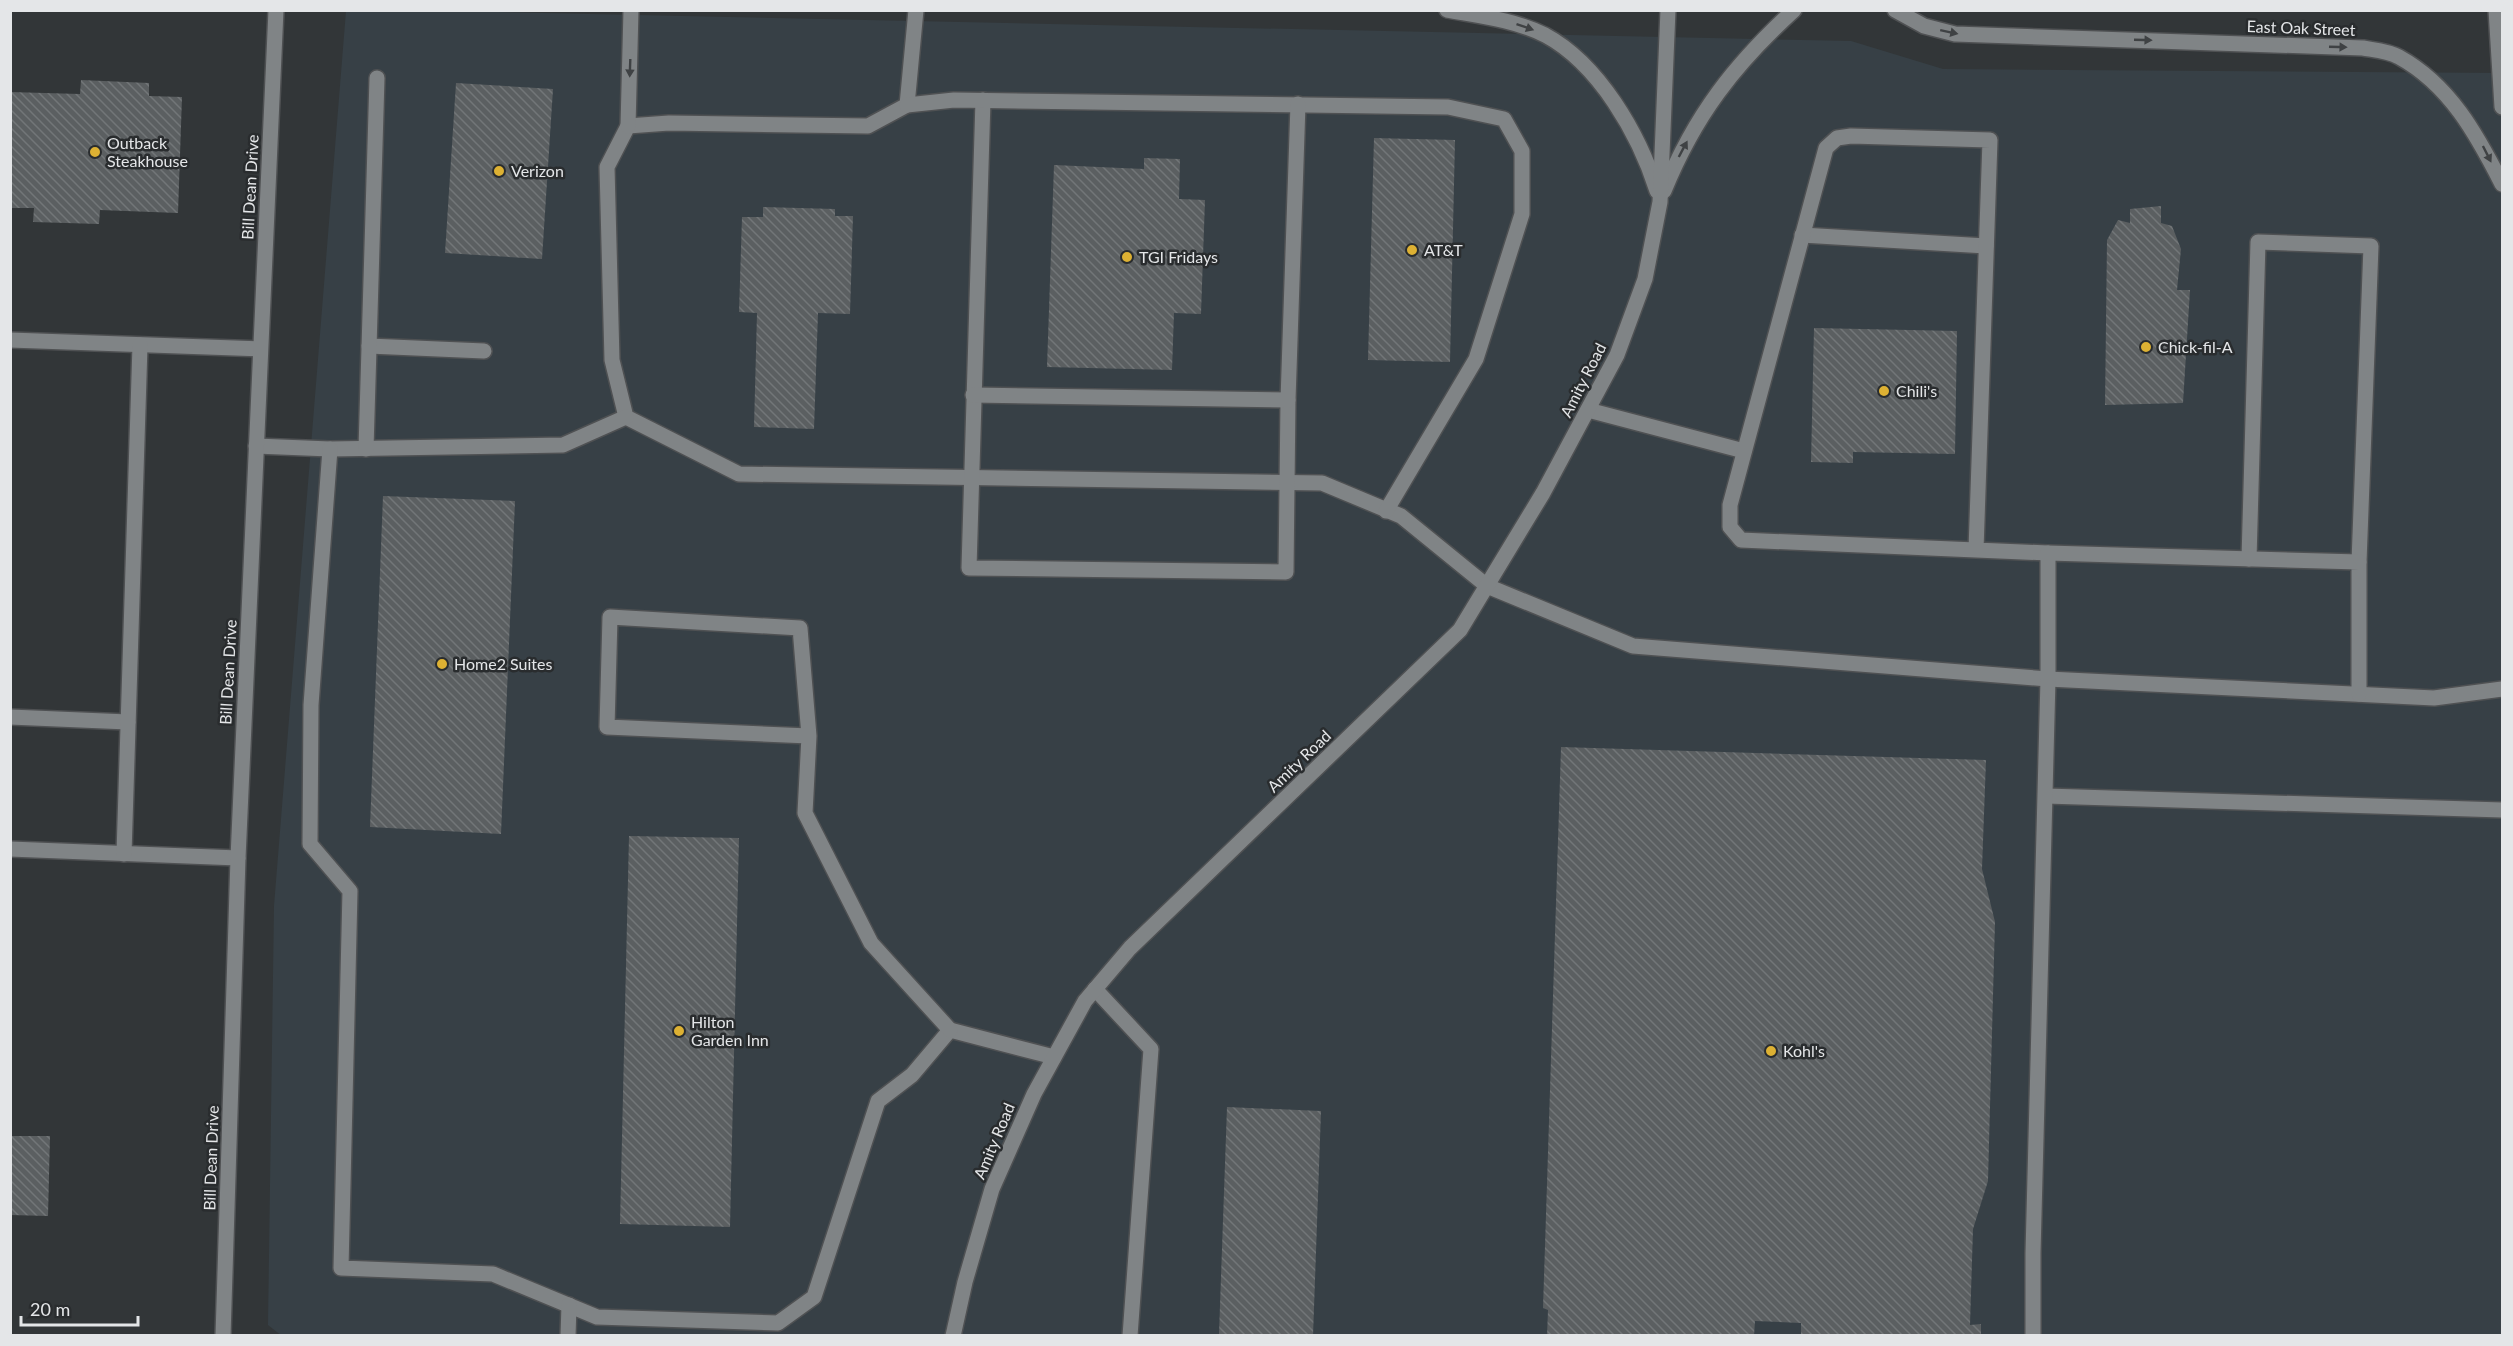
<svg xmlns="http://www.w3.org/2000/svg" width="2513" height="1346" font-family="Lato,sans-serif">
<defs>
<pattern id="building-back-hatch" width="6" height="6" patternUnits="userSpaceOnUse" patternTransform="scale(1.5)"><rect width="6" height="6" fill="#5b5f61"/><path d="M-1 5l2 2M0 0l6 6M5-1l2 2" fill="none" stroke="#727678"/></pattern>
</defs>
<rect width="100%" height="100%" fill="#323638"/>
<path fill="#374046" d="M346,11H447L1851,41L1943,69L2502,73V1335L282,1336L268,1325L274,906Z"/>
<g fill="url(#building-back-hatch)">
<path d="M81,80L149,83V96L182,97L178,213L100,210L99,224L33,222L34,208H10V92L80,94Z"/>
<path d="M456,83L553,89L542,259L445,253Z"/>
<path d="M1374,138L1455,140L1450,362L1368,360Z"/>
<path d="M1144,158L1180,159L1179,199L1205,200L1201,314L1174,313L1172,370L1047,367L1054,165L1144,169Z"/>
<path d="M2161,206V223L2172,226L2181,249L2177,290H2190L2183,403L2105,405L2107,240L2118,220L2130,223V209Z"/>
<path d="M763,207L835,209V216H853L850,314L818,313L814,429L754,427L757,313L739,312L742,217H763Z"/>
<path d="M1814,328L1957,331L1955,454L1853,452V463L1811,462Z"/>
<path d="M383,496L515,501L501,834L370,827Z"/>
<path d="M1561,747L1986,760L1982,869L1995,922L1988,1181L1973,1229L1970,1325L1981,1324V1336H1801V1323L1755,1321L1754,1336H1547L1548,1310L1543,1308Z"/>
<path d="M629,836L739,838L730,1227L620,1224Z"/>
<path d="M1227,1107L1321,1111L1313,1336L1219,1334Z"/>
<path d="M10,1136H50L48,1216L10,1215Z"/>
</g>
<g fill="none" stroke-linecap="round" stroke-linejoin="round">
<g stroke="#4f5153" stroke-width="18">
<g id="minor">
<path d="M916,10L907,105L868,126L669,123L628,126L607,167L612,360L626,417L739,474L1322,483L1401,516L1487,586L1633,646L2048,679L2434,698L2502,689"/>
<path d="M1447,10C1480,16 1515,20 1545,35C1599,64 1639,134 1657,191"/>
<path d="M1895,10L1924,26L1955,34L2363,48C2375,50 2389,51 2399,57C2450,85 2477,135 2502,184"/>
<path d="M2496,10L2502,107"/>
<path d="M983,100L969,568L1286,572L1288,400"/>
<path d="M907,105L954,100L1448,107L1504,119L1522,151V214L1476,359L1386,511"/>
<path d="M628,126L631,10"/>
<path d="M1664,191C1695,115 1734,65 1794,10"/>
<path d="M1802,235L1986,246"/>
<path d="M10,340L260,349"/>
<path d="M369,346L484,351"/>
<path d="M973,395L1288,400L1298,104"/>
<path d="M1588,410L1744,451"/>
<path d="M256,446L330,449L563,445L626,417"/>
<path d="M330,449L311,705L310,844L350,891L341,1268L493,1274L597,1317L778,1323L814,1297L878,1101L912,1075L950,1030L1054,1057"/>
<path d="M366,449L377,78"/>
<path d="M1976,550L1990,140L1851,136L1837,138L1826,148L1730,505V527L1741,540L2048,553"/>
<path d="M2249,559L2258,242L2371,246L2359,562"/>
<path d="M10,717L128,722"/>
<path d="M809,736L607,727L610,617L800,628L809,736L805,813L871,943L950,1030"/>
<path d="M2046,796L2502,810"/>
<path d="M10,849L238,858"/>
<path d="M124,854L140,345"/>
<path d="M1095,989L1151,1049L1130,1336"/>
<path d="M223,1336L238,858L276,10"/>
<path d="M568,1336L569,1305"/>
<path d="M953,1336L965,1282L992,1189L1034,1094L1085,1001L1130,948L1460,630L1543,493L1617,355L1645,279L1660,202L1668,10"/>
<path d="M2033,1336V1253L2048,679V553L2359,562V694"/>
</g>
</g>
<use href="#minor" stroke="#808486" stroke-width="15"/>
</g>
<defs><path id="oneway-solid" d="M-6-.8H1V-3.2L6.5 0L1 3.2V.8H-6Z" transform="scale(1.5)"/></defs>
<g fill="#3f4244">
<use href="#oneway-solid" transform="translate(1525 27) rotate(19)"/>
<use href="#oneway-solid" transform="translate(1949 32) rotate(12)"/>
<use href="#oneway-solid" transform="translate(2143 40) rotate(2)"/>
<use href="#oneway-solid" transform="translate(2338 47) rotate(2)"/>
<use href="#oneway-solid" transform="translate(630 68) rotate(92)"/>
<use href="#oneway-solid" transform="translate(1683 149) rotate(-62)"/>
<use href="#oneway-solid" transform="translate(2487 154) rotate(63)"/>
</g>
<g fill="#ddb133" stroke="#292c2e" stroke-width="2">
<circle cx="95" cy="152" r="6"/>
<circle cx="499" cy="171" r="6"/>
<circle cx="1412" cy="250" r="6"/>
<circle cx="1127" cy="257" r="6"/>
<circle cx="2146" cy="347" r="6"/>
<circle cx="1884" cy="391" r="6"/>
<circle cx="442" cy="664" r="6"/>
<circle cx="679" cy="1031" r="6"/>
<circle cx="1771" cy="1051" r="6"/>
</g>
<g text-anchor="middle" stroke-width="5" stroke-linejoin="round" paint-order="stroke">
<g font-size="16" fill="#e4e6e8" stroke="#292c2e">
<text transform="translate(2301 28) rotate(2)" y="6">East Oak Street</text>
<text transform="translate(250 187) rotate(-87)" y="6">Bill Dean Drive</text>
<text transform="translate(1583 380) rotate(-63)" y="6">Amity Road</text>
<text transform="translate(228 672) rotate(-87)" y="6">Bill Dean Drive</text>
<text transform="translate(1299 761) rotate(-44)" y="6">Amity Road</text>
<text transform="translate(994 1141) rotate(-67)" y="6">Amity Road</text>
<text transform="translate(211 1158) rotate(-88)" y="6">Bill Dean Drive</text>
</g>
<g font-size="16" fill="#e4e6e8" stroke="#292c2e" text-anchor="start">
<text x="107" y="149">Outback<tspan x="107" dy="18">Steakhouse</tspan></text>
<text x="511" y="177">Verizon</text>
<text x="1424" y="256">AT&amp;T</text>
<text x="1139" y="263">TGI Fridays</text>
<text x="2158" y="353">Chick-fil-A</text>
<text x="1896" y="397">Chili's</text>
<text x="454" y="670">Home2 Suites</text>
<text x="691" y="1028">Hilton<tspan x="691" dy="18">Garden Inn</tspan></text>
<text x="1783" y="1057">Kohl's</text>
</g>
</g>
<rect width="2513" height="1346" fill="none" stroke="#e4e6e8" stroke-width="24"/>
<path d="M21 1316v9h117v-9" fill="none" stroke="#e4e6e8" stroke-width="3"/>
<text x="30" y="1316" font-size="18" fill="#e4e6e8" stroke="#292c2e" stroke-width="4.5" paint-order="stroke">20 m</text>
</svg>
